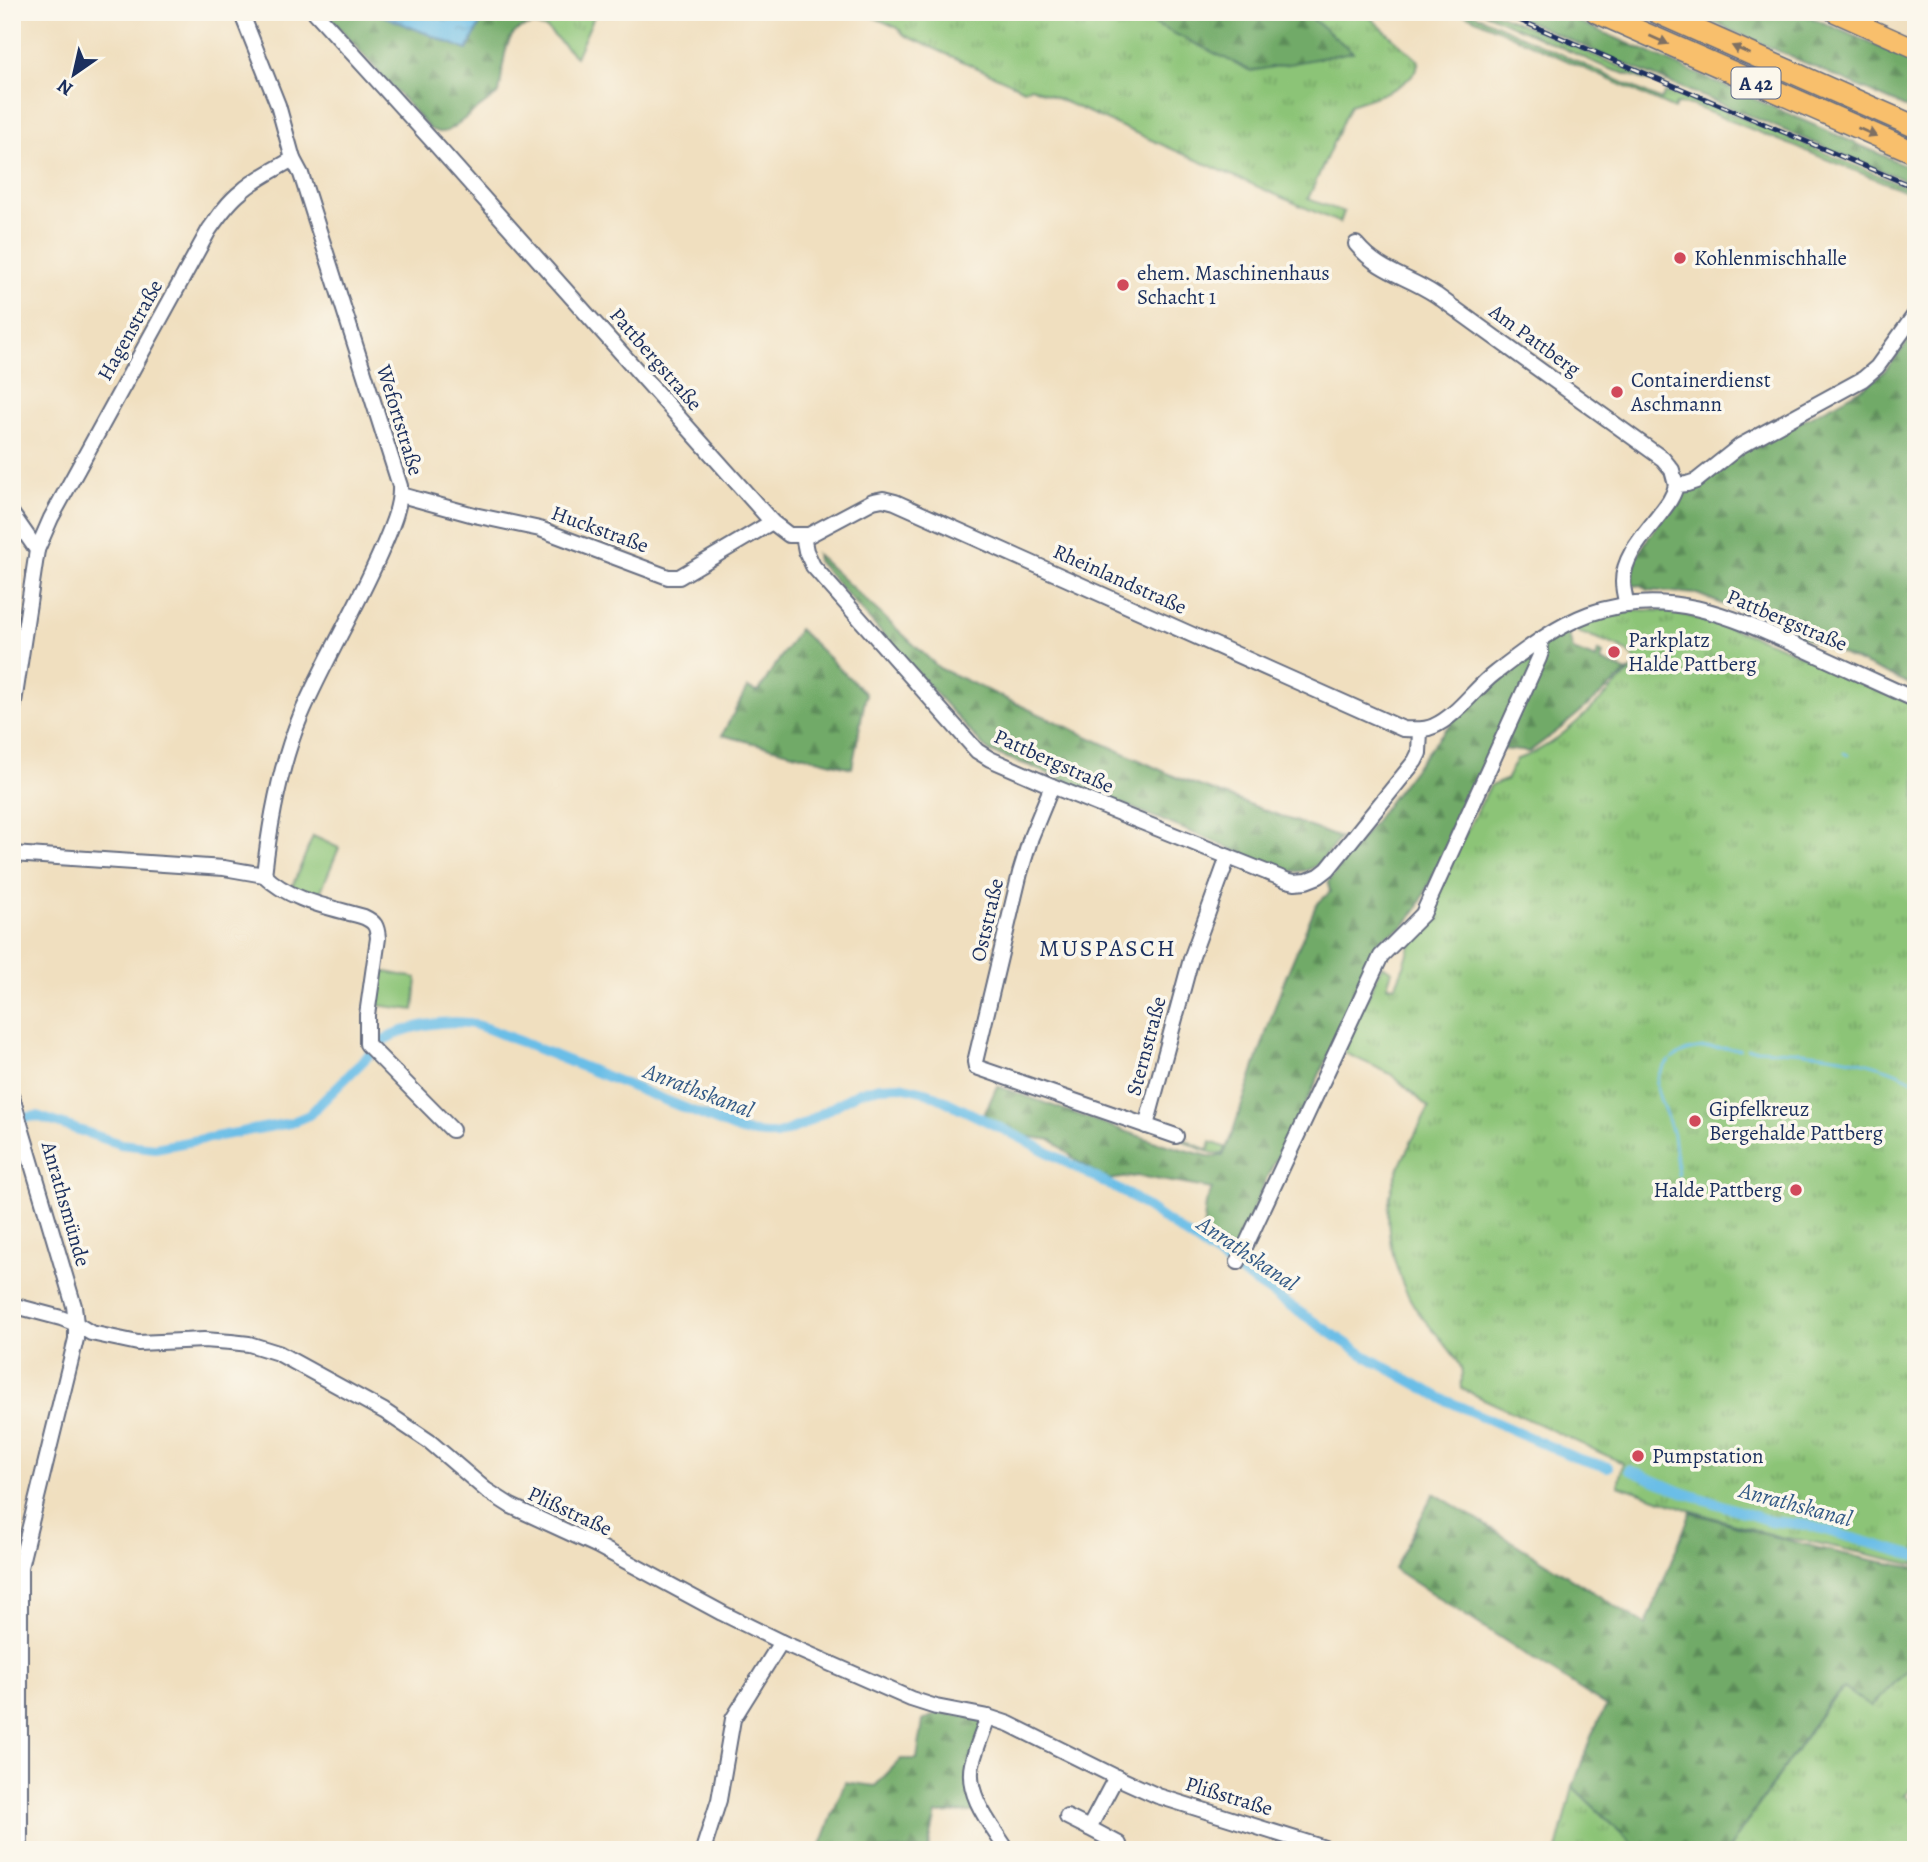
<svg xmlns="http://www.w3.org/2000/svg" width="1928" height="1862" font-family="Alegreya,serif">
<defs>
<pattern id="grass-tufts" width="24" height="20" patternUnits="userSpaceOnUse" patternTransform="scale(1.75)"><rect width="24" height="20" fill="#8cc477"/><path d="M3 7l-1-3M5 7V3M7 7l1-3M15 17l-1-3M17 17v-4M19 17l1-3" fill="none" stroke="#72a065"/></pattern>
<pattern id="forest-firs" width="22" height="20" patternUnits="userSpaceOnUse" patternTransform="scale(1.75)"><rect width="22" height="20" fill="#71aa68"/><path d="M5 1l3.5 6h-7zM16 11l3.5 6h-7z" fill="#5c8b59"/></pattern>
<pattern id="water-ripples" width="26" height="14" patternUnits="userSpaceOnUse" patternTransform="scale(1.75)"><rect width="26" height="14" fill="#6bbee7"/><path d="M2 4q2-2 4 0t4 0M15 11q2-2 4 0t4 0" fill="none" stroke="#579bbe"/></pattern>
</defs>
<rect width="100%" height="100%" fill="#fbf7ec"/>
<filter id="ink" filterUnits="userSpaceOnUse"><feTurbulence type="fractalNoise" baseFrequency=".0143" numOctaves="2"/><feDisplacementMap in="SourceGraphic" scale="14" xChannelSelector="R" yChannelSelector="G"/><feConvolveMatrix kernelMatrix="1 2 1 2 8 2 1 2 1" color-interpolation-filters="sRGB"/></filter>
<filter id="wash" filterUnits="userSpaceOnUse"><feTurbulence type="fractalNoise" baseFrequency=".00686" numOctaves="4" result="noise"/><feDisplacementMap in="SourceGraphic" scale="28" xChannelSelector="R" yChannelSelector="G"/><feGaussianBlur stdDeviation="1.57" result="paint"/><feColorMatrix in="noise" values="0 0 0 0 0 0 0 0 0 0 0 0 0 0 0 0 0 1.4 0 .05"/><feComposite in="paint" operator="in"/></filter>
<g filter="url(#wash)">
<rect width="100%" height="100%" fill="#f0dfbf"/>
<g fill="url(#grass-tufts)" stroke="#547a6a" stroke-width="2">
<path d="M529,12H596L576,57L547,29L534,25L532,17Z"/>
<path d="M862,12H1364L1419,61C1413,88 1374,97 1350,105L1308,199L1344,212L1340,223L1031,87L1024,89L904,35L898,28Z"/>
<path d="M1460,12H1469L1661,100L1665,93L1705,103L1916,191V195L1691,105L1676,104L1674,109Z"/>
<path d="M1483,12H1493L1665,86L1607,68Z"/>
<path d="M1637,610L1672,611L1732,629L1773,643L1916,705V1565L1808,1541L1780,1537L1708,1516L1618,1485L1623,1463L1462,1389C1461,1383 1463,1374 1461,1368C1459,1358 1430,1327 1422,1317C1398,1287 1383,1234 1390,1196C1396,1166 1415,1136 1429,1108L1391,1074L1345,1053L1346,1044L1382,965L1392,971L1387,986L1396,985L1404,966L1413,937L1434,901L1444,875L1490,786L1506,780L1517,759C1558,748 1602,697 1634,668L1636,662C1630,649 1610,643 1596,638C1588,635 1581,635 1574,629L1575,625Z"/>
<path d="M1182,1137L1193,1144L1208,1150L1211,1142L1227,1148L1223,1154C1208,1154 1194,1147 1181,1139Z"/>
<path d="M1916,1661V1783L1905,1795L1916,1805V1850H1728L1828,1704L1844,1688L1872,1707Z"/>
<path d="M1573,1787L1639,1850H1557Z"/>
</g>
<g fill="url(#forest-firs)" stroke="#466c63" stroke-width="2">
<path d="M325,12H374L467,50L486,12H529L532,17L534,25C529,27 522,27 518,30C502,40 503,76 499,93L451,129C443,134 436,133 429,128Z"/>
<path d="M1181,12H1304L1353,52L1251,71L1138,16Z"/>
<path d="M1507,12H1557L1916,170V185L1610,58Z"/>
<path d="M1690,12H1799L1916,63V112Z"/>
<path d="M1916,331V687L1796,634L1697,594L1647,590L1641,585L1634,586C1629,569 1640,550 1649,537C1659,524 1673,499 1684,489C1738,445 1807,423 1866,386C1887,373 1901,350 1916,331Z"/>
<path d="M816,554L939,668L1178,778L1340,838C1321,861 1315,877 1283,870L1030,766L991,752L983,746L817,561Z"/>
<path d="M799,629L866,694L852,768L722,735L747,688L758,692Z"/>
<path d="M1563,632L1569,635L1573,650L1596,659L1598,651L1603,654L1601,661L1627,672L1630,670L1561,728L1529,752L1494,748L1418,907L1404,926L1378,941L1365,976L1310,1095L1267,1177L1234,1254L1203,1231L1206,1203L1212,1189L1138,1176L1107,1180L1076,1160L1052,1140L1022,1136L983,1117L997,1086L1156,1142L1208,1156H1223L1232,1134L1282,986L1316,905L1330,892L1328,882C1380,818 1425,746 1484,688C1507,666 1536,650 1563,632Z"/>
<path d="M1434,1493L1646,1625L1691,1512C1764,1535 1840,1556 1916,1568V1614L1909,1621L1916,1625V1661L1871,1707L1844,1688L1828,1703L1728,1850H1639L1573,1787L1592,1734L1606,1706L1394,1569Z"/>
<path d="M937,1713L988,1717L971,1767L983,1811L936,1814L928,1850H819L845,1782L875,1786L901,1759H917L923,1721Z"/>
</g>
<g fill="#8cc477" stroke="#547a6a" stroke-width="2">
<path d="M313,836L339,848L318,898L292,887Z"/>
<path d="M381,971L417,978L414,1010L375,1005Z"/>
</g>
<path fill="url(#water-ripples)" stroke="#4376a2" stroke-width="2" d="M374,12H486L467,50Z"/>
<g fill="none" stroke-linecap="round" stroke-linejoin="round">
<g stroke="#6bbee7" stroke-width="2.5">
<path d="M1844,753L1848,755"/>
<path d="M1747,1049C1800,1050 1869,1055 1916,1082"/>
<path d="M1673,1058C1693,1044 1717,1048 1740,1049"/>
<path d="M1667,1117C1658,1093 1648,1080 1670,1060"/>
<path d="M1668,1119L1673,1135L1678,1175"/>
</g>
<g stroke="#6bbee7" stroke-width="10">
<path d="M13,1119L37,1116L120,1144L155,1148L290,1123L309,1115L384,1040C407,1026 441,1020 467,1023C475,1024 482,1027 489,1029L744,1132L776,1135L802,1125L859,1092L880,1087L901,1086L929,1093L1021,1138L1132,1197L1244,1275L1364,1355L1443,1399L1576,1458L1608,1467"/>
<path d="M1629,1470L1682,1492L1770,1521L1807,1525L1916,1556"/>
</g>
</g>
</g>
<g filter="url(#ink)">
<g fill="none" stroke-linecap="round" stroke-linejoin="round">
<g stroke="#666d80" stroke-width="18">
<g id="minor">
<path d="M315,12L437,146L772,522L789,535H809L873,501L883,499L895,502L1403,729C1413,729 1424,731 1434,726C1457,716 1475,688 1495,673C1524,651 1554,627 1589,614C1668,586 1733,617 1804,649C1841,666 1878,683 1916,700"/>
<path d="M1356,244C1380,273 1406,275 1436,295L1663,459L1672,470L1676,485"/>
<path d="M401,495L474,515L540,529L668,577H679L772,522"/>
<path d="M12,514L37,550L12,716"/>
<path d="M803,536L806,551L813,566L977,751L990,759L1052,786L1286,880L1295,882L1306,881L1319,876L1328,869L1415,761L1419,753L1420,730"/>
<path d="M37,550L51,518L209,230C218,217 228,202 241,192C256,178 276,169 293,159"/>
<path d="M1627,605C1625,597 1623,590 1623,582C1623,556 1645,534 1660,514C1667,505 1674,496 1676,485L1687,484L1696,481L1740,446L1863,379L1877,367L1916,313"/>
<path d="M1052,786L1031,837L1020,873L975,1062L976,1067L1176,1136"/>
<path d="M12,854L224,868L264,875C270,821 280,765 301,715C326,657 359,604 383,547C391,528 401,506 400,486L301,174L293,159L278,105L241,12"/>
<path d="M264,875C290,901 330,907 364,917C375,922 377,926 378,938L367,1015V1044L452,1130"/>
<path d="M12,1097L74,1306L76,1324V1339L20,1567V1850"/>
<path d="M1146,1126L1191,959L1228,857"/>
<path d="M1238,1262L1381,956L1423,914L1539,658L1541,652L1540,641"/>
<path d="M12,1305L61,1318L76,1324L91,1333L138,1343L204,1340L231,1342L249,1344L278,1353L384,1411L430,1442L486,1490L511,1506L598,1546L722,1613L781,1642L911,1699L936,1707L988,1717L1009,1724L1116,1777L1158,1796L1331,1850"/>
<path d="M988,1717C983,1732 976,1748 972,1764C965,1795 992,1826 1007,1850"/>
<path d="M1116,1777L1089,1828L1119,1844"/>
<path d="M1067,1817L1089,1828"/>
<path d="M703,1850L719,1800L733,1719L781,1642"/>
</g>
</g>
<g stroke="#666d80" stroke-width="21">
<path id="major" d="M1833,12L1916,49"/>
</g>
<g stroke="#666d80" stroke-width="24">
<g id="highway">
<path d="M1596,12L1916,153"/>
<path d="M1656,12L1916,127"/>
</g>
</g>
<use href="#minor" stroke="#fff" stroke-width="14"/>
<use href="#major" stroke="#f8bf6c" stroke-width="18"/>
<use href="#highway" stroke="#f8bf6c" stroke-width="21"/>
<g stroke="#1b2f5e" stroke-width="5">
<path id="rail" d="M1500,12L1916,188"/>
</g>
<use href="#rail" stroke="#fbf7ec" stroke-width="2.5" stroke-dasharray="8" stroke-linecap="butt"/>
</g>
<defs><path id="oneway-solid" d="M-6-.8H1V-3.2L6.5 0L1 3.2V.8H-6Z" transform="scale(1.75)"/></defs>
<g fill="#7e7064">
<use href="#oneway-solid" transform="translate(1659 40) rotate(24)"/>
<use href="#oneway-solid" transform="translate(1741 50) rotate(-156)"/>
<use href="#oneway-solid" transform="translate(1867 132) rotate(24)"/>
</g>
</g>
<g fill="#d1495b" stroke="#fbf7ec" stroke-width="2.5">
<circle cx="1680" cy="258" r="7"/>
<circle cx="1123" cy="285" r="7"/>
<circle cx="1617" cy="392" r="7"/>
<circle cx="1614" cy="652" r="7"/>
<circle cx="1695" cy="1121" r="7"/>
<circle cx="1796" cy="1190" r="7"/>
<circle cx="1638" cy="1456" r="7"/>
</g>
<g text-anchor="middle" stroke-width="7" stroke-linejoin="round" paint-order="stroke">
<rect fill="#fbf7ec" stroke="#5e6b89" stroke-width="2" x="1731.5" y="67.5" width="49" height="31" rx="5"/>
<g font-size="19" font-weight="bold" fill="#1b2f5e">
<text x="1756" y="90">A 42</text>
</g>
<g font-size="21" fill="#1b2f5e" stroke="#fbf7ec" text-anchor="start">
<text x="1694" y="265">Kohlenmischhalle</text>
<text x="1137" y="280">ehem. Maschinenhaus<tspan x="1137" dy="24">Schacht 1</tspan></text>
<text x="1631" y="387">Containerdienst<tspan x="1631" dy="24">Aschmann</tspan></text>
<text x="1628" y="647">Parkplatz<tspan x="1628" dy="24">Halde Pattberg</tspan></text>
<text x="1709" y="1116">Gipfelkreuz<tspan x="1709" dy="24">Bergehalde Pattberg</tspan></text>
<text x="1782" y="1197" text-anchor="end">Halde Pattberg</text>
<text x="1652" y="1463">Pumpstation</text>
</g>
<g font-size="21" fill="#1b2f5e" stroke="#fbf7ec">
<text transform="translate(130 330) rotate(-61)" y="7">Hagenstraße</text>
<text transform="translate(1535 340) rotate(36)" y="7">Am Pattberg</text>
<text transform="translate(656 359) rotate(49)" y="7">Pattbergstraße</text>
<text transform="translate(400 420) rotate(73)" y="7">Wefortstraße</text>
<text transform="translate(600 529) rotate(20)" y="7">Huckstraße</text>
<text transform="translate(1120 579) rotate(24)" y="7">Rheinlandstraße</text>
<text transform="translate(1787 620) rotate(23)" y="7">Pattbergstraße</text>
<text transform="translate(1054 761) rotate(24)" y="7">Pattbergstraße</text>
<text transform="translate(987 920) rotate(-77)" y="7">Oststraße</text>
<text transform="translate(1146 1046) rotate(-75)" y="7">Sternstraße</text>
<text transform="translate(66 1204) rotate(74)" y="7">Anrathsmünde</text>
<text transform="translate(570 1511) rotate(25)" y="7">Plißstraße</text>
<text transform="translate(1229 1796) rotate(17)" y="7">Plißstraße</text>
</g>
<g font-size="23" font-style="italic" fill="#335a87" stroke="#fbf7ec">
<text transform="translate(699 1090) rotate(21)" y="8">Anrathskanal</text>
<text transform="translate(1248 1253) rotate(34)" y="8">Anrathskanal</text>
<text transform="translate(1796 1504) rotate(15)" y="8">Anrathskanal</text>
</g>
<g font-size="24" letter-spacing="2" fill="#1b2f5e" stroke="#fbf7ec">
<text x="1108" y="956">MUSPASCH</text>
</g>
</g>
<rect width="1928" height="1862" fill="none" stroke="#fbf7ec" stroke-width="42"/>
<g transform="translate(74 74) rotate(214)" stroke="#fbf7ec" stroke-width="5" paint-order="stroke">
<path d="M0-5L12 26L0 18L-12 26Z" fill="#1b2f5e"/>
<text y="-10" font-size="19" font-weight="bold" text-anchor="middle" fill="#1b2f5e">N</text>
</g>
</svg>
